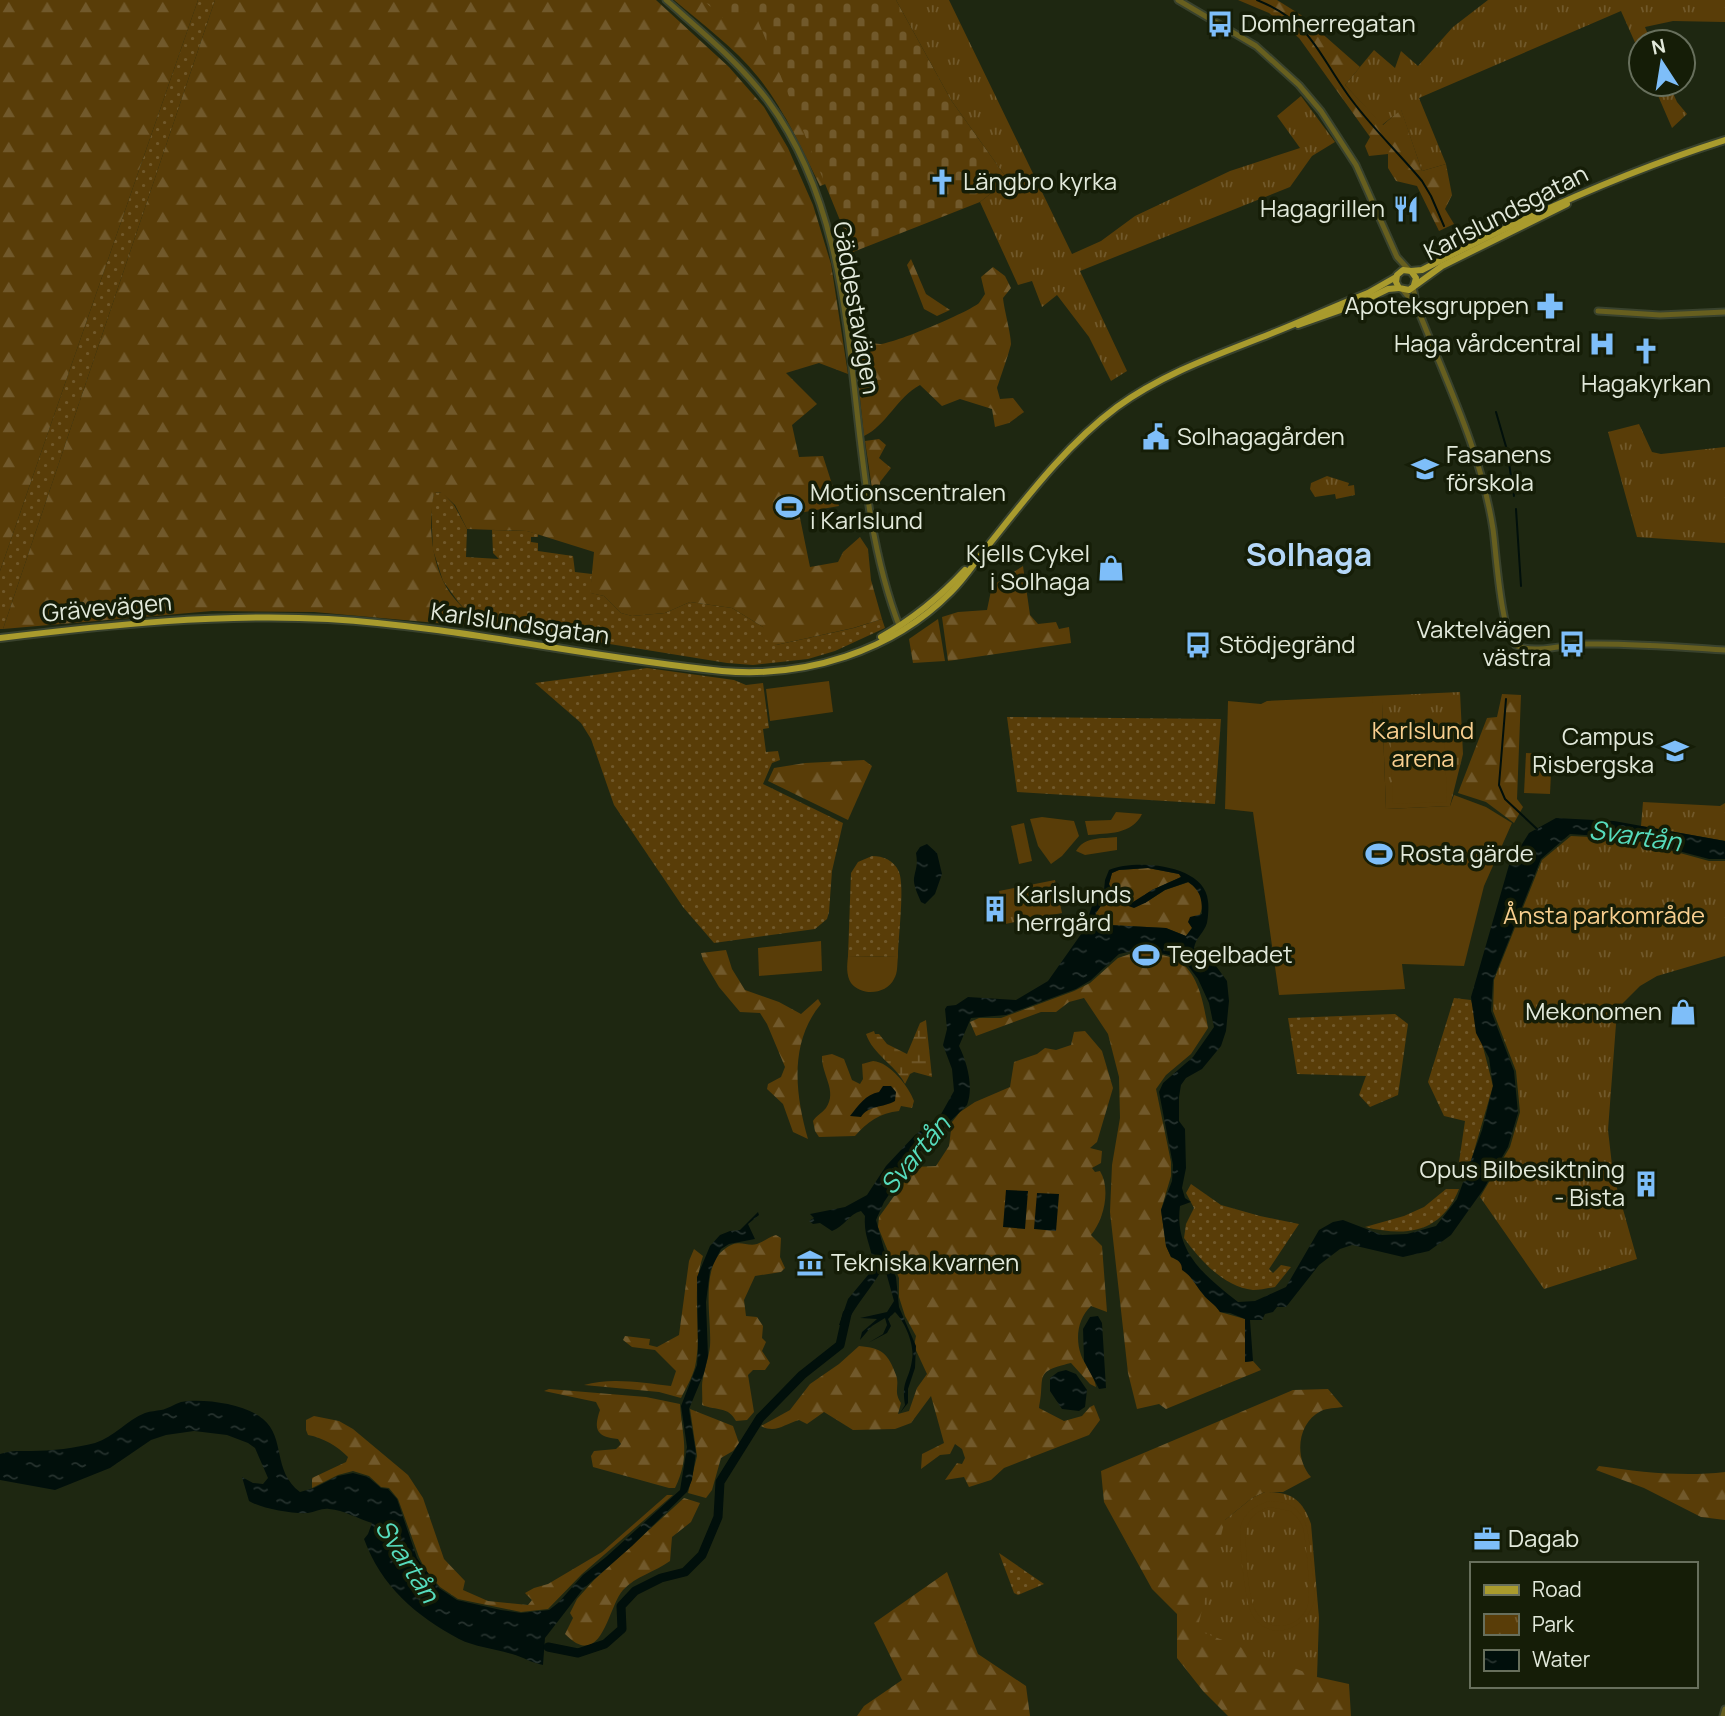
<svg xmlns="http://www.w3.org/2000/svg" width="1725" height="1716" font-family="Manrope,sans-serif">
<defs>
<pattern id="grass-dots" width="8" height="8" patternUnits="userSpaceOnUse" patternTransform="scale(1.75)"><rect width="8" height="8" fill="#593d08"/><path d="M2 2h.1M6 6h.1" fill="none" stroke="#71592b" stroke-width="1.8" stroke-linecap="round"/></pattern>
<pattern id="forest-firs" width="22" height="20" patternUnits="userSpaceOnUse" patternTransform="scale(1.75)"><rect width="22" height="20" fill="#593d08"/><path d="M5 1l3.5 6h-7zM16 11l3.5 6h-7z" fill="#71592b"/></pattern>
<pattern id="wetland-marsh" width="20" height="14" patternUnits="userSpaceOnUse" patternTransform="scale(1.75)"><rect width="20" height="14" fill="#593d08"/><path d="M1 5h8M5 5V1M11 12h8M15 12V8" fill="none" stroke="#71592b"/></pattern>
<pattern id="cemetery-stones" width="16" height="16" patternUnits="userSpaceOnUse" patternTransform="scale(1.75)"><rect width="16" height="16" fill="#593d08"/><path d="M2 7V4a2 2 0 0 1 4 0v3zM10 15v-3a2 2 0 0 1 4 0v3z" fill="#71592b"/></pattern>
<pattern id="park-tufts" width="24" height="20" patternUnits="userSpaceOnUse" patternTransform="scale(1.75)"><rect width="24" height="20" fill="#593d08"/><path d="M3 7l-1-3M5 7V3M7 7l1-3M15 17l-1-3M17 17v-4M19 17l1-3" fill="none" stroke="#71592b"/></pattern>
<pattern id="water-ripples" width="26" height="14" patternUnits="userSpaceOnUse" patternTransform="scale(1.75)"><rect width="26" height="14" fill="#010f0b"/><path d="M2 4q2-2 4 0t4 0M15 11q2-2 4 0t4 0" fill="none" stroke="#26322e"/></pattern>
</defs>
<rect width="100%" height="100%" fill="#1e2711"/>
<g fill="url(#grass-dots)">
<path d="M198,0H215L3,629H0V571Z"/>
<path d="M442,492L454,505L467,529L466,557L499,559L493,553L492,530L527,531L538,534V537H531V542L538,543V551L573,556L575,572L592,574L591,593L604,596L621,613L632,616L665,613L690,602L732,608L763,627L776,645L854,628L882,619L885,628L835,651L808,659L753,665L727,663L591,641L482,627L459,603L443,581L433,550L431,506L434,493Z"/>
<path d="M647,668L734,680L746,685L763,683L769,728L763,729L766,752L778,751L780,760L772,763L763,784L843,823L832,871L829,912L827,919L815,929L714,943L683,907L614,805L591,739L581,723L535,683Z"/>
<path d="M1007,717L1221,719L1215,804L1017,792Z"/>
<path d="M872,856C883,856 894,860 899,872C905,887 898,938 898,957L848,956L851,873L858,862Z"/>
<path d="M1454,998L1471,1000L1493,1086L1471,1161L1459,1162L1465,1121L1444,1116L1428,1082Z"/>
<path d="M1395,1014L1408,1024L1398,1095L1370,1107L1359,1095L1366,1076L1297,1074L1288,1018Z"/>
<path d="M1191,1184L1221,1205L1260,1216L1299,1224L1269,1269L1273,1273L1281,1265L1291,1267L1275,1287C1268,1288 1260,1290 1253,1290C1224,1287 1200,1260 1184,1238L1186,1224L1194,1208L1186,1193Z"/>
<path d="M1446,1189H1459C1441,1233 1407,1237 1365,1227L1404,1216L1424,1207Z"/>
<path d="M999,1553L1044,1584L1018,1595L1014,1593Z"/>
</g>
<g fill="url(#forest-firs)">
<path d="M0,0H198L0,571Z"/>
<path d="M215,0H656L729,67L764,107L788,148L813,205L831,264L848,374L819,363L786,373L817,404L792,425L799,457L823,456L839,506L799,513L810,567L838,562L843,552L860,537L868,549L871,580L882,619L853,628L776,645L765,639L763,627L732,608L690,602L665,613L632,616L621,613L604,596L590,593L594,552L527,531L467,529L455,505L441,492L434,493C428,520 431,556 443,581C451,599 469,613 482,627L314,612L212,611L3,629Z"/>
<path d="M674,0H880L918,151L820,186C802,149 784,109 758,77C735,48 702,24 674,0Z"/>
<path d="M1238,0H1277L1301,15L1360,67L1345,85L1383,125L1401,109L1422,171L1446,164L1452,195L1445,209L1454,224L1439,231L1417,186L1396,181L1388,168V154L1369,156L1365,146L1370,137L1299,38L1269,13Z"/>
<path d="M911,259L926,294L950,310L937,316L924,309L907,265Z"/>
<path d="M993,267L1005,276L1011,288L1003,298C1004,309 1011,334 1011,344C1010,350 999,382 997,388L1000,399L1013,398L1024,412L1009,423L995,427L992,409L960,399L942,406L920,385C897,397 887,425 864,436L858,380C863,365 853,353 853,338L856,336L858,342C866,341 872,344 880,344C893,344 969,312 979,303C981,300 983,297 985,294L981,277Z"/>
<path d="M879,439L886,445L879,458L891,468L880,482L881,501L874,502L865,441Z"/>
<path d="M1023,566L1030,615L1038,624L1056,622L1059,629L1069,627L1071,643L948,661L942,617L958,612L987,610L992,586Z"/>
<path d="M938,619L945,661L913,663L909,639Z"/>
<path d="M1502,694L1521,695L1517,799L1523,807L1514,823L1486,802L1458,793L1487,718L1497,717Z"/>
<path d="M864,760L872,766L848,820L768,781L774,768L805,763Z"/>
<path d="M1148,868L1179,874L1181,877L1152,890L1133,903L1112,892L1109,884L1112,873L1119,870Z"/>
<path d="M1189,882C1212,900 1201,917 1186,936L1166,928L1109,925L1094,922L1096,913L1106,898L1122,904L1145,903L1165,890Z"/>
<path d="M726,950L732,969L745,990L779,1002L801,1014L818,999L821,1004C789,1042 795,1094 808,1139L793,1132L783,1104L767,1089L768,1084L781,1077L785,1067L767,1024L760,1013L740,1012L719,987L703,960L701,953Z"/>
<path d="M1139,951C1151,954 1166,954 1177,960C1199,972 1204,1006 1208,1028L1191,1054L1166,1075L1156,1089L1171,1162V1176L1161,1210L1166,1246L1171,1257L1179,1261L1205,1297L1213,1303L1220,1312L1245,1319L1246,1362L1253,1361L1261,1370L1166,1409L1159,1404L1137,1409L1128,1373L1110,1212L1112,1165L1120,1118L1119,1077L1108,1034L1084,998L1069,1002L1056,1012H1041L976,1036L970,1022L979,1018H1001L1074,991L1090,983L1118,958Z"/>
<path d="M1085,1031L1102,1051L1113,1088L1097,1142L1090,1148L1102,1151L1101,1163L1092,1168L1095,1172L1100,1171C1111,1189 1104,1220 1091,1235L1102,1246L1107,1312L1091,1306C1078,1318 1075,1338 1081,1355C1085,1366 1094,1374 1096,1387L1090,1384L1071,1363C1032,1372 1046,1376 1039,1408L1064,1421L1082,1416L1090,1407L1094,1405L1100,1420L1089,1435L1004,1468L991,1480L969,1487L964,1477L945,1480L957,1463L962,1464L965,1458L962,1449L955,1444L950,1454L940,1455L921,1469L922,1454L944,1443L931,1396L911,1423L895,1429L853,1430L824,1412L807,1424L799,1420C784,1424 776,1434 761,1426L790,1410L810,1384L839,1364L859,1346C882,1348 888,1353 896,1375C900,1386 893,1391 901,1403L898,1414L909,1411L917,1388L927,1374L914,1346L916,1336L905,1316L899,1297V1278L878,1227L879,1217L915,1167L936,1166L949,1146L952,1122L960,1112L975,1102L1010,1087L1014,1062L1037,1054L1045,1048L1056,1050L1071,1045L1074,1032Z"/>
<path d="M832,1054L844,1059L852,1080L860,1084L863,1079L862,1064C863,1064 872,1061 873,1061C890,1062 909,1087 914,1101L912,1108L901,1106L899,1111C880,1113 867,1122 855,1136L819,1137L815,1131L813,1121C816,1116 822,1113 826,1108C838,1091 821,1074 822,1056Z"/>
<path d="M776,1235L781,1238L780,1257L785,1268L781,1272L755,1276L744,1300L746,1316L757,1317L763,1326L762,1338L766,1342L762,1351L770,1363L765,1370H753L748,1375L754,1412L747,1420L736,1421C728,1406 717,1411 702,1405C703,1396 701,1386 703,1378C705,1367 709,1357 710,1346C712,1319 699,1266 726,1248C739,1238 746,1247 757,1244C763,1242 769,1237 776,1235Z"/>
<path d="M694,1249L703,1256C690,1293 703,1330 695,1367C692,1378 686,1388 681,1398L659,1392L584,1385C611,1377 644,1383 671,1386L676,1371L655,1350L632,1347L623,1340L625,1336L650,1339L649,1345L657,1347L679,1335L689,1261Z"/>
<path d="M549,1389L646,1397L680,1404C682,1436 691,1456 675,1488H669L593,1467L591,1456L594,1451L616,1449L621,1444L618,1439C597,1437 593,1430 600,1410L596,1402L544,1391Z"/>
<path d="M1328,1389L1343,1407C1336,1408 1327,1408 1321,1411C1297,1423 1294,1458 1311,1477L1283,1492H1265L1252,1498L1225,1520L1317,1677L1349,1684L1351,1716H1228L1203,1691L1177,1658V1614L1152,1589L1104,1502L1101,1471L1293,1390Z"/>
<path d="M690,1409L733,1426L739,1443L733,1451L721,1458L712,1490L706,1498L688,1493L697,1456Z"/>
<path d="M314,1416L339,1421L353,1429L408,1475L423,1498L444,1559L465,1581L463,1590L488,1601L528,1605L532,1600L525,1593L534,1588L548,1584L602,1552L667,1495H673L582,1574L548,1609L521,1612L458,1599L440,1587L425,1569L419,1557L398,1499L389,1488L381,1487L369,1476L353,1471L338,1475L312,1488V1478L346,1462L348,1457C337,1446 324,1438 308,1435L306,1430V1420Z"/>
<path d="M1599,1466C1640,1472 1683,1477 1725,1472V1520L1701,1517L1644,1488L1596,1470Z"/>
<path d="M684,1498L700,1503L691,1522L672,1537L670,1561C655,1572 636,1576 623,1590C608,1606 602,1672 565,1634L573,1618L570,1613L577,1599L594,1580Z"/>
<path d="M947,1572L978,1654L1026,1686L1030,1716H857L864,1706L902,1680L874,1623Z"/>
</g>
<path fill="url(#wetland-marsh)" d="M926,1020L932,1077L914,1072L910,1074L905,1084C895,1064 873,1055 866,1034L874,1031L875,1034H879L887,1044L907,1054L920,1023Z"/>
<path fill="url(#cemetery-stones)" d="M703,0H896L951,100L1008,180L980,202L853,252L754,11L723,18Z"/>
<g fill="url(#park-tufts)">
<path d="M896,0H949L1072,254L1101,241L1135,216L1230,171L1300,148L1277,116L1301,96L1335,142L1312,156L1290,187L1080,271L1127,371L1111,381L1089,337L1057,295L1042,307L1032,281L1018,285L980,202L1008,180L951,100Z"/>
<path d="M1488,0H1725V22L1673,21L1645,27L1651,42H1641V56L1621,11L1419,98L1446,164L1422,171L1401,110L1382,125L1345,85L1374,50L1395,68L1401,51L1418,66L1453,27Z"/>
<path d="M1653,84H1669L1677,102L1687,114L1672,128Z"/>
<path d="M1639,424L1652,452L1661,454L1725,447V543L1637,537L1608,432Z"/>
<path d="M1327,476L1349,483L1348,486L1354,485L1355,495L1336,499L1335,494L1315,497L1310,489L1311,483Z"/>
<path d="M1460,692L1463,754L1450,806L1386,809L1382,704L1372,703V696Z"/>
<path d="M1643,802L1720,806L1725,803V841L1641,826Z"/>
<path d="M1571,836L1629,839L1709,861H1725V956L1657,976L1640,986L1622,1004L1616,1024L1608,1130L1613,1174L1637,1259L1544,1289L1480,1197L1510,1147L1520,1112L1516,1071L1493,1011L1494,980L1542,860Z"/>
<path d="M1055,880L1062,913L1005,924L999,891Z"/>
<path d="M1265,1492C1291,1492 1302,1499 1311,1524L1319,1618L1317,1677L1197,1630L1225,1520L1252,1498Z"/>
</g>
<g fill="#593d08" fill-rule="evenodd">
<path d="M829,681L833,712L770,721L766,689Z"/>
<path d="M1372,696L1373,703H1382L1386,809L1450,806L1454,795L1486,807L1512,823L1484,886L1464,966L1402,964L1405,989L1279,995L1253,812L1225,809L1228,701L1261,704L1267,701Z"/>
<path d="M1444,722L1447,802L1393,804L1390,724Z"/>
<path d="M1526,753L1552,754L1550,794L1524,793Z"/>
<path d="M1116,812L1142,814C1132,835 1108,833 1088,835L1085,821L1111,820Z"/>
<path d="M1042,817L1074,821L1079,836L1062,856L1051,864L1038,846L1030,819Z"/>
<path d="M1024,823L1032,861L1019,864L1011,826Z"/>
<path d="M1117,837V850L1085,855L1076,851C1085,836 1101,839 1117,837Z"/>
<path d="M821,941L822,971L759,976L758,948Z"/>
<path d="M848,956L898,957C897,964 898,973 894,979C887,994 862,997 851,983C846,975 847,965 848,956Z"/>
<path d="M1270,1501C1309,1502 1308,1531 1311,1561C1313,1574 1315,1587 1314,1601C1308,1628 1271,1644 1253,1616C1245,1605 1238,1538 1241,1525C1245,1511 1257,1505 1270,1501ZM1270,1507L1290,1511C1296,1516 1301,1521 1303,1528C1306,1541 1312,1597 1307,1608C1302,1618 1293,1625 1282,1626C1244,1628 1249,1572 1246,1547C1244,1526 1249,1513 1270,1507Z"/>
</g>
<g fill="url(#water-ripples)" fill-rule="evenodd">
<path d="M1556,818L1614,821L1725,841V859H1709L1629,838L1570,834L1541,859L1493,980L1491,1011L1514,1071L1518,1113L1508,1147L1483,1190L1451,1235L1429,1251L1403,1257L1352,1245L1340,1249L1319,1265L1286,1307H1277L1273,1312L1265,1314L1262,1320H1250L1253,1361L1245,1362V1319L1230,1313L1220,1312C1215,1304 1208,1301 1203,1294C1195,1285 1192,1276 1182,1270C1182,1262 1178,1260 1171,1257L1166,1246L1161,1210L1172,1181L1173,1165L1159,1092L1163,1083L1193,1057L1214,1027L1209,1003L1198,979L1182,958L1142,949L1119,954L1091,980L1076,989L1006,1015L971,1018L959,1046C967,1062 974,1087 967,1105L915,1156L884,1202L876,1220L884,1249L896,1277L899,1307L916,1346L915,1368L908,1389V1403L900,1413L905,1405C901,1381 909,1381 912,1360C915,1345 905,1322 895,1312L888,1319L891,1326L887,1333L868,1343L883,1334L887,1325L885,1318L872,1326L860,1340L862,1332L877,1319L860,1318L887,1312L894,1301L884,1265C875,1285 856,1303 846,1325H839L848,1299L873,1269C874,1249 863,1239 865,1216L861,1211C849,1214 844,1227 832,1231L820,1223L813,1224L809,1221L814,1218L810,1214L845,1207L867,1195L886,1166L915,1135L940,1116L954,1091L952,1069L943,1045L947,1029L945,1009L947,1006L956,1005L968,997L1016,1000L1048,981L1084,930L1092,906L1104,890L1105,880L1109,870C1135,859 1205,864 1208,901C1209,907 1208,918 1207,923C1204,933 1196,937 1194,948L1208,965L1216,966L1227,981L1229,1001L1226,1031L1221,1046L1202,1069L1186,1078L1181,1085L1179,1097V1121L1185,1129L1186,1168L1182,1188L1185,1198L1191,1202L1180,1206C1174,1252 1205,1276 1238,1302L1255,1301L1286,1287L1319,1230L1333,1222L1343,1220L1382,1235L1407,1234L1436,1226L1457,1199L1482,1130L1493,1086L1489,1058L1476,1033L1471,997L1509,865L1529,833ZM1148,868L1179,874L1181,877L1152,890L1133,902C1122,899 1113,895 1109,884L1112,873L1119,870ZM1188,882C1201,891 1202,899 1202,914L1190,917L1188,922L1192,928L1186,936L1166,928L1109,925L1094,921L1096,913L1106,898L1134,908L1145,903L1165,890Z"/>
<path d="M927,844L937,853L942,874L935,894L925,904L921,902C918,895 913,885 914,878C916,867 918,866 916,853L920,847Z"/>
<path d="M883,1086H891L896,1092L895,1101C883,1108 868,1105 861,1117L850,1116C858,1106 866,1094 879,1092Z"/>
<path d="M1006,1190L1028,1191L1025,1229L1003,1227Z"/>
<path d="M1037,1193L1059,1194L1056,1231L1034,1229Z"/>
<path d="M758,1212L759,1215L748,1224L755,1239L729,1244L721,1249L710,1271L706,1302L708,1356L704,1373L689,1409L696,1453L692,1480L687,1492L632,1546L583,1589L545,1638L543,1665C532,1663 523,1657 512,1654C495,1649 475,1647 459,1639C416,1616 381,1586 364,1539L368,1534L372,1523C358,1519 344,1510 329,1509C322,1508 315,1512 308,1513C293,1514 262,1509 249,1501L242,1477L253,1483L263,1484L268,1478L255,1448L248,1443L227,1435L194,1431L166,1435L151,1440L110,1468L55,1490L0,1480V1454C11,1450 20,1451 31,1451C51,1451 76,1448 95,1443C114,1437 127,1420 145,1413C151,1411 156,1411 161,1410C168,1409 174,1404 181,1402C203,1398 246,1404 263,1419C286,1438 272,1471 300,1492L314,1488L338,1476L353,1473L368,1477L381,1488L388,1489L397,1499L417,1558L439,1588L457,1600L501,1610L521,1613L549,1610L558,1603L583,1575L606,1557L680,1490L687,1447L681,1406L697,1365L698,1349L697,1277L710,1246L720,1235L730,1231L740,1230Z"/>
<path d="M1098,1316L1102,1323L1106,1388L1099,1389L1084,1361L1083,1329L1090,1317Z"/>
<path d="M1066,1370L1076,1374L1087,1390L1085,1407L1079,1411L1062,1409L1050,1391V1378L1058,1372Z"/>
</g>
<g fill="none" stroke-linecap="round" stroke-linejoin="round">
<g stroke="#010f0b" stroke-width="2">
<path d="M1257,0C1311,22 1317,52 1348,95C1370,126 1398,152 1422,181L1431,196L1444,226"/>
<path d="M1496,412L1507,450L1514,496"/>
<path d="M1516,509L1521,586"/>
<path d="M1506,699L1499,785L1505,799L1537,829"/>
</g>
<path stroke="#010f0b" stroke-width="9" d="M548,1647L578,1653L605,1644L622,1629L621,1606L635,1591L661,1578L685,1572L702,1555L718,1517L720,1482L760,1418L802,1375L840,1345L847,1314"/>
<g stroke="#39422d" stroke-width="9">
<g id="minor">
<path d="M666,0C702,32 739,62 768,101C878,250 835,461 900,628"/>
<path d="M1178,0L1256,46L1299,85L1321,111L1356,165L1397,257L1409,270"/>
<path d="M1413,287L1417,307C1445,379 1481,451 1493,529C1496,549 1501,640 1517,646C1536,654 1567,644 1586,644C1633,643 1679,647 1725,650"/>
<path d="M1402,289L1415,305"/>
<path d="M1598,311L1660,315L1725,312"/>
<path d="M1723,1716L1725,1709"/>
</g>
</g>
<g stroke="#39422d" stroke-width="10">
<g id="major">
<path d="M1411,271L1422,270C1520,219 1620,173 1725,140"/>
<path d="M1414,285L1416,278L1411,271L1403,270L1397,275L1396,282L1399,288L1409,290L1442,266L1567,204"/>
<path d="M1298,325L1355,305L1388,289L1399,288"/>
<path d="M881,637C913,619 940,597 965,570"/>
<path d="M0,638C108,625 219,613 328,619C460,627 591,658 722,671C805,678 892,652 951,592C965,578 975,562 987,547C1027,497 1066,445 1117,407C1164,373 1217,355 1270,334C1303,321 1335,306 1368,293L1396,277"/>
</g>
</g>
<use href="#minor" stroke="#675f1f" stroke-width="5"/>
<use href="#major" stroke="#a99b2d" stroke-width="6"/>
</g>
<defs>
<g id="bus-bare" transform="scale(2.1)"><path d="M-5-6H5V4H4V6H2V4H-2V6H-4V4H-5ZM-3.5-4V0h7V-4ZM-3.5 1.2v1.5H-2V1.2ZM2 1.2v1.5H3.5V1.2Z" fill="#7ebef9" stroke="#151d07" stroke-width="2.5" paint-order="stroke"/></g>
<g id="church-bare" transform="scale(2.1)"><path d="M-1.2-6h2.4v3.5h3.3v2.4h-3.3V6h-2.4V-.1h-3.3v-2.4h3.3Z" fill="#7ebef9" stroke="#151d07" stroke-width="2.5" paint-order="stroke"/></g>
<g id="restaurant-bare" transform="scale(2.1)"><path d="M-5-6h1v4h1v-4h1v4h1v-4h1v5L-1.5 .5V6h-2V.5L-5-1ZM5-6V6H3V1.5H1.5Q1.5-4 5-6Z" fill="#7ebef9" stroke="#151d07" stroke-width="2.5" paint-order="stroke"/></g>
<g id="pharmacy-bare" transform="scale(2.1)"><path d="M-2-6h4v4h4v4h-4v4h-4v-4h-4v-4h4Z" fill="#7ebef9" stroke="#151d07" stroke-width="2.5" paint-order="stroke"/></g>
<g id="hospital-bare" transform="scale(2.1)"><path d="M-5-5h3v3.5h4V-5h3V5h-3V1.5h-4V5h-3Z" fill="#7ebef9" stroke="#151d07" stroke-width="2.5" paint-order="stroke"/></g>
<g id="civic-bare" transform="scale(2.1)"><path d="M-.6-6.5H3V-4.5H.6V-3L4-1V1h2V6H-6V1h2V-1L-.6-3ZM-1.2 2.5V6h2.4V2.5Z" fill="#7ebef9" stroke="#151d07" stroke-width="2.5" paint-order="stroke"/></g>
<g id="school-bare" transform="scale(2.1)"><path d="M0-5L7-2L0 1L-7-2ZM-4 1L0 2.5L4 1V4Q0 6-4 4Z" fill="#7ebef9" stroke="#151d07" stroke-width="2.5" paint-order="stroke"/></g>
<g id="stadium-bare" transform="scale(2.1)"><path d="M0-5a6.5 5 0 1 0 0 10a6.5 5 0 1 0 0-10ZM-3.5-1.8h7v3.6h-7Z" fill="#7ebef9" stroke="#151d07" stroke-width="2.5" paint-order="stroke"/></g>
<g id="shop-bare" transform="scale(2.1)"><path d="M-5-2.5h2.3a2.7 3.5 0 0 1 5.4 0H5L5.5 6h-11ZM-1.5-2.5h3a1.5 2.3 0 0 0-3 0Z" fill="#7ebef9" stroke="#151d07" stroke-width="2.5" paint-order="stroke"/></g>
<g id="university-bare" transform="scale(2.1)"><path d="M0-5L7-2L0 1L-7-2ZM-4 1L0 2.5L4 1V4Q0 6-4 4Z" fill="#7ebef9" stroke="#151d07" stroke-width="2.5" paint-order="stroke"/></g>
<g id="building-bare" transform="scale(2.1)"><path d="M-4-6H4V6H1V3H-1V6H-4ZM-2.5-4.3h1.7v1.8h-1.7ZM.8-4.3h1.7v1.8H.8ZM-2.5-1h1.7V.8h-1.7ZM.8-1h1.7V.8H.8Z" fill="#7ebef9" stroke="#151d07" stroke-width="2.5" paint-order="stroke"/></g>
<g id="museum-bare" transform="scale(2.1)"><path d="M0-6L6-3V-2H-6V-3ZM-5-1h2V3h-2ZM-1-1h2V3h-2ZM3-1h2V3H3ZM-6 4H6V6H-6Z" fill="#7ebef9" stroke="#151d07" stroke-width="2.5" paint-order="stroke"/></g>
<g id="office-bare" transform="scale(2.1)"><path d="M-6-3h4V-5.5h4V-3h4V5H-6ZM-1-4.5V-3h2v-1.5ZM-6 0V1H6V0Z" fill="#7ebef9" stroke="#151d07" stroke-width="2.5" paint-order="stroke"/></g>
</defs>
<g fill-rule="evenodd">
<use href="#bus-bare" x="1220" y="24"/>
<use href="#church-bare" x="942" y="182"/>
<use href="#restaurant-bare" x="1406" y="209"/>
<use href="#pharmacy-bare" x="1550" y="306"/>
<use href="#hospital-bare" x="1602" y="344"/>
<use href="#church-bare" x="1646" y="351"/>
<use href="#civic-bare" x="1156" y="437"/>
<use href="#school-bare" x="1425" y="469"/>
<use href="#stadium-bare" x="789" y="507"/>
<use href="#shop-bare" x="1111" y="568"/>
<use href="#bus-bare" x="1572" y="644"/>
<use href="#bus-bare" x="1198" y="645"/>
<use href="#university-bare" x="1675" y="751"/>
<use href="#stadium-bare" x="1379" y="854"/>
<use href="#building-bare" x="995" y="909"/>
<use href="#stadium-bare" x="1146" y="955"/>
<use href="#shop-bare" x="1683" y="1012"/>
<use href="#building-bare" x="1646" y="1184"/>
<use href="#museum-bare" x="810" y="1263"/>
<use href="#office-bare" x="1487" y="1539"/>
</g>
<g text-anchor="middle" stroke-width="7" stroke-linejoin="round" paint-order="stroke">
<g font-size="24" fill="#e2e9db" stroke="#151d07" text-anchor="start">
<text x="1241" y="32">Domherregatan</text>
<text x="963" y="190">Längbro kyrka</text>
<text x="1385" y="217" text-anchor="end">Hagagrillen</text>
<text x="1529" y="314" text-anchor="end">Apoteksgruppen</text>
<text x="1581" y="352" text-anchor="end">Haga vårdcentral</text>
<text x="1646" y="392" text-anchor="middle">Hagakyrkan</text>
<text x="1177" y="445">Solhagagården</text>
<text x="1446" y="463">Fasanens<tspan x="1446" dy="28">förskola</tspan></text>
<text x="810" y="501">Motionscentralen<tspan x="810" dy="28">i Karlslund</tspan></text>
<text x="1090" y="562" text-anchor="end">Kjells Cykel<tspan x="1090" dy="28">i Solhaga</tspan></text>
<text x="1551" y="638" text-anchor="end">Vaktelvägen<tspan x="1551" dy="28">västra</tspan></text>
<text x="1219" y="653">Stödjegränd</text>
<text x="1654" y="745" text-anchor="end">Campus<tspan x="1654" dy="28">Risbergska</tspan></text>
<text x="1400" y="862">Rosta gärde</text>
<text x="1016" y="903">Karlslunds<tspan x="1016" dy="28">herrgård</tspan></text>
<text x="1167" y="963">Tegelbadet</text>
<text x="1662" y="1020" text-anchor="end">Mekonomen</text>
<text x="1625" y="1178" text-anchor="end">Opus Bilbesiktning<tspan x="1625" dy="28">- Bista</tspan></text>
<text x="831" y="1271">Tekniska kvarnen</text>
<text x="1508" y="1547">Dagab</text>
</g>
<g font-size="24" fill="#e2e9db" stroke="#151d07">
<text transform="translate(1506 213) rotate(-27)" y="8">Karlslundsgatan</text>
<text transform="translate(856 308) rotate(80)" y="8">Gäddestavägen</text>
<text transform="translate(107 608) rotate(-5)" y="8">Grävevägen</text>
<text transform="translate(520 624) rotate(8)" y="8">Karlslundsgatan</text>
</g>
<g font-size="24" fill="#f9cf8f" stroke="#151d07">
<text x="1423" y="739">Karlslund<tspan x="1423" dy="28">arena</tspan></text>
<text x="1604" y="924">Ånsta parkområde</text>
</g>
<g font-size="26" font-style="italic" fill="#56dcbd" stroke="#151d07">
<text transform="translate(1635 836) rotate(8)" y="9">Svartån</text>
<text transform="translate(915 1155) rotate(-50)" y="9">Svartån</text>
<text transform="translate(407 1561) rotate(57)" y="9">Svartån</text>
</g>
<g font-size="32" font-weight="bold" fill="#b4d7f8" stroke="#151d07">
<text x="1309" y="566">Solhaga</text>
</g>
</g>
<rect x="1470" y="1562" width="228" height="126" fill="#151d07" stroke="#676f5c" stroke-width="2"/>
<rect x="1484" y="1585" width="35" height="10" fill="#a99b2d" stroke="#676f5c" stroke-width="2"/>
<text x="1532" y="1597" font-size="21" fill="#e2e9db">Road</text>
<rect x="1484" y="1614" width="35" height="21" fill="url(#park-tufts)" stroke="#676f5c" stroke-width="2"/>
<text x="1532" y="1632" font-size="21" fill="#e2e9db">Park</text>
<rect x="1484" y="1650" width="35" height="21" fill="url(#water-ripples)" stroke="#676f5c" stroke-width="2"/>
<text x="1532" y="1667" font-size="21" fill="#e2e9db">Water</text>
<g transform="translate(1662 63) rotate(348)"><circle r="33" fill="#151d07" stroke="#676f5c" stroke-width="2"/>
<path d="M0-5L12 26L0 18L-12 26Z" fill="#7ebef9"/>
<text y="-10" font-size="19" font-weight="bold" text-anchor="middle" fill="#e2e9db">N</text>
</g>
</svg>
